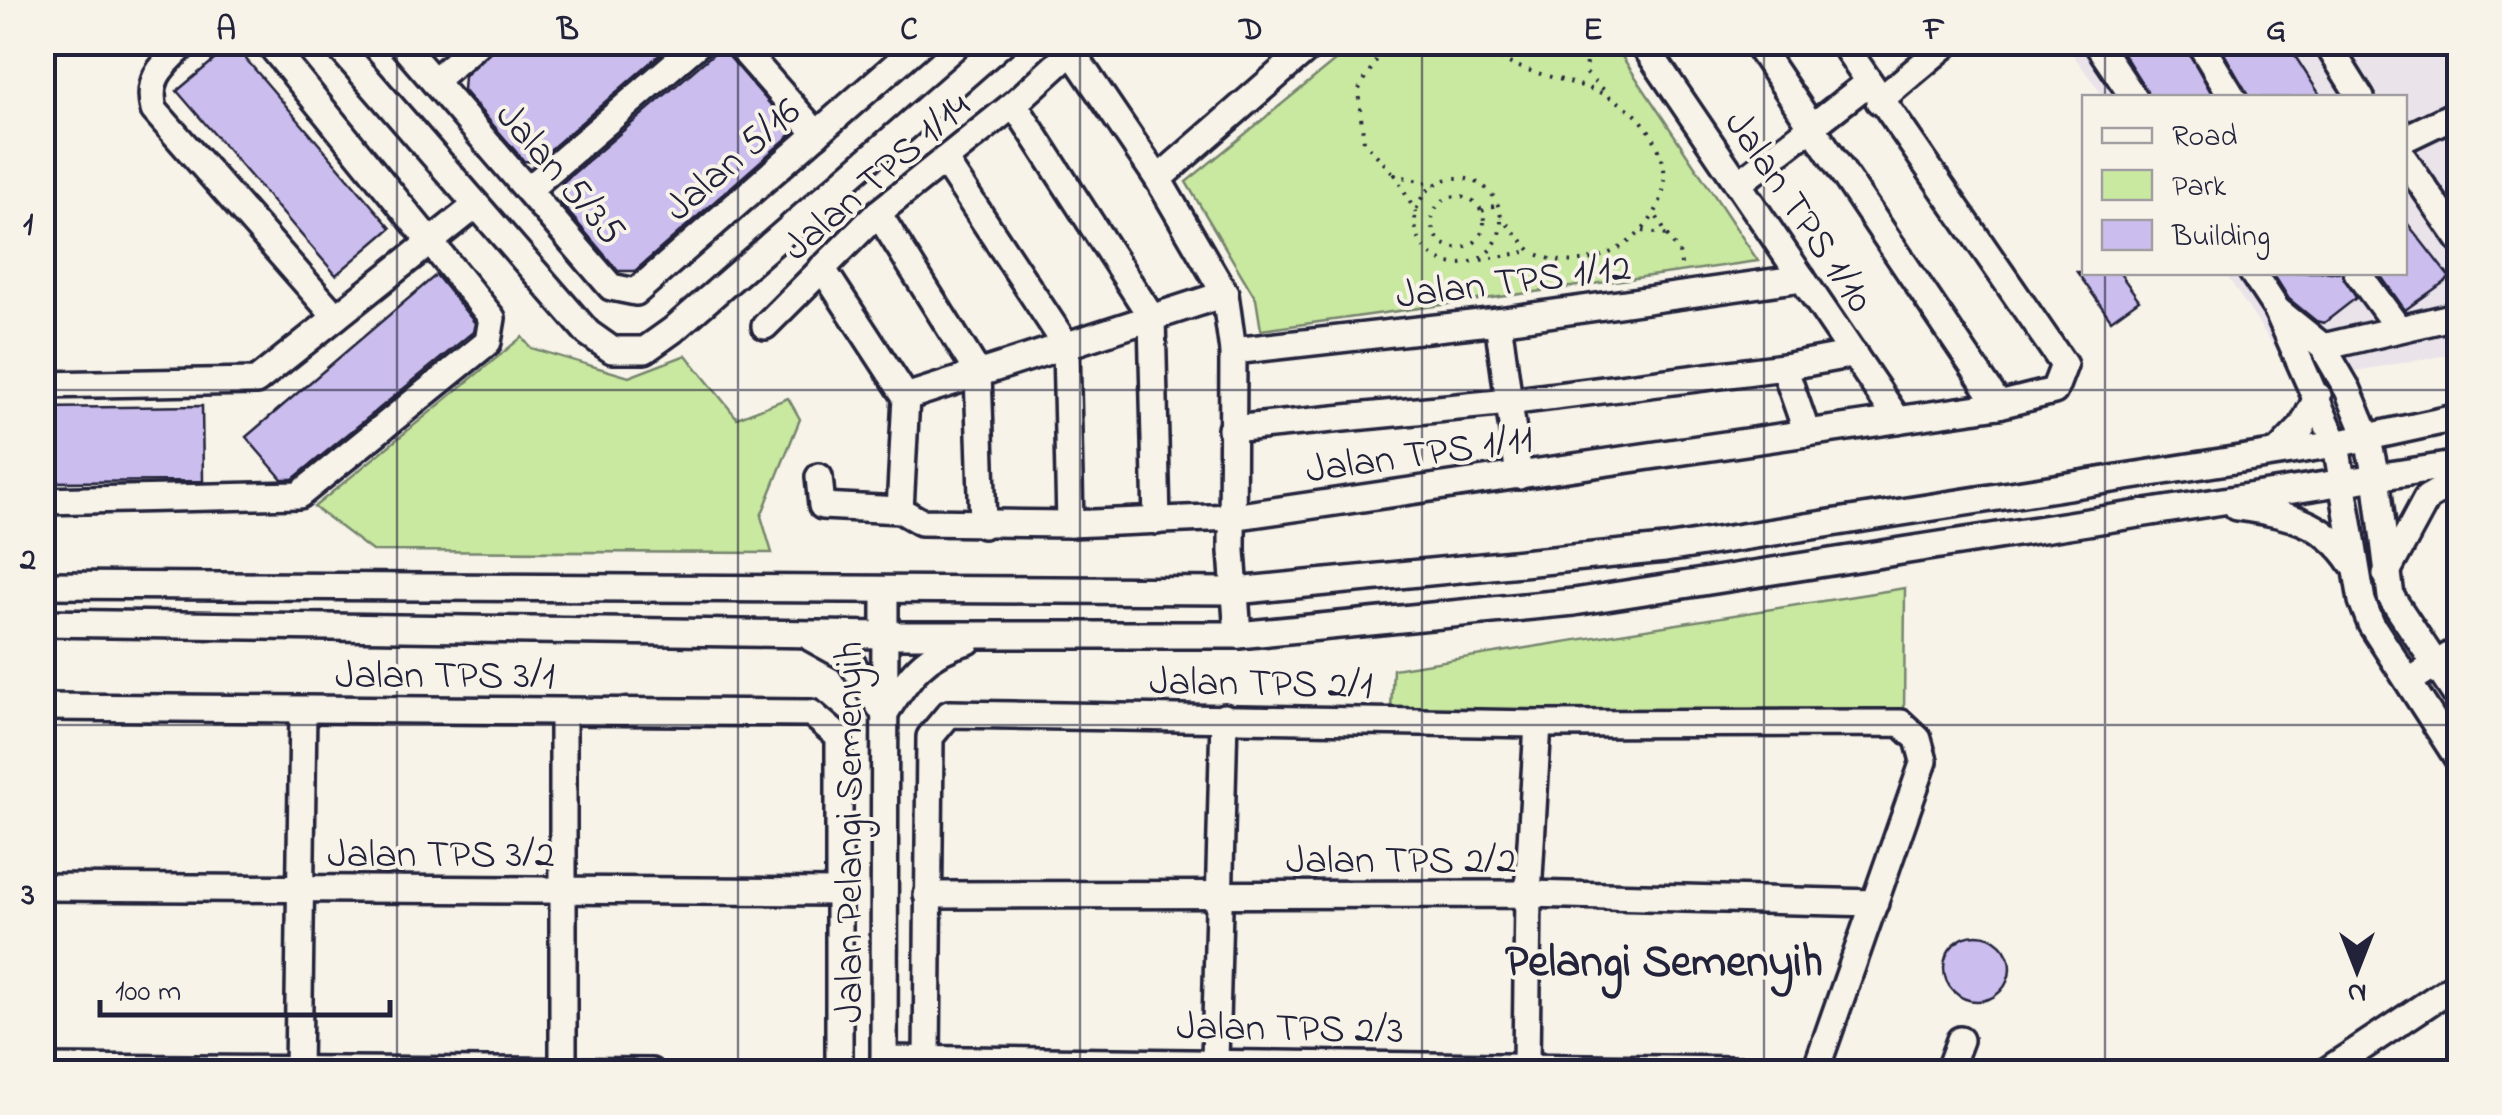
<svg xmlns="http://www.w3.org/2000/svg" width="2502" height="1115" font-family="'Indie Flower',sans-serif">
<rect width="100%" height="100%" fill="#f7f3e8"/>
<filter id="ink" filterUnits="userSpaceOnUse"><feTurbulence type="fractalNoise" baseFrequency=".01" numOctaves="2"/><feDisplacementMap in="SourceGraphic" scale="20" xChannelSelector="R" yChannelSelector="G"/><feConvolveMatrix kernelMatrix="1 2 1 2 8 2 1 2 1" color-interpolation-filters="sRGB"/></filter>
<g filter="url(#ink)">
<path fill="#eae3ea" d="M2064,43H2459V353L2355,371L2305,393L2225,273L2404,272V98L2104,97Z"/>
<g fill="#c9e8a0" stroke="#76856e" stroke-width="2.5">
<path d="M1357,43H1613L1758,261L1261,330L1256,299L1186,182Z"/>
<path d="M522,337L531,348L629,377L686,355L737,418L788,398L800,419L761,516L772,553L372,551L314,507Z"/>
<path d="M1905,588L1904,716L1391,710L1393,669Z"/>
</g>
<g fill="#cbbdee" stroke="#22223b" stroke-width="2.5">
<path d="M500,42H674L536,162L524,161L463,90L464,76Z"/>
<path d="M2116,42H2183L2214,98H2151Z"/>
<path d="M2218,42H2286L2322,98H2249Z"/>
<path d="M233,44L391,228L336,275L177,91Z"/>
<path d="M721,47L794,132L635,271H618L560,202L562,183Z"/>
<path d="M2404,219L2450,278L2405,310L2378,272H2404Z"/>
<path d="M2077,272H2119L2139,300L2111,320Z"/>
<path d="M2272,272H2341L2356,298L2324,323L2316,321L2289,299Z"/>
<path d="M436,275L475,323L473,332L293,479H282L246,437Z"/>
<path d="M202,406L203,481L42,482V408Z"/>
<circle cx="1977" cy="968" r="33"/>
</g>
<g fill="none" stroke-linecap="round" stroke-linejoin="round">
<g stroke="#22223b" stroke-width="32">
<g id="minor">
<path d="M187,42C164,65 146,76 154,110L336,317"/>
<path d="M335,42L588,333L612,350H645L673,330L1003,42"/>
<path d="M400,42L611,287L636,292L922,42"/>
<path d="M736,42L817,134"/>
<path d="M1642,42L1898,420"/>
<path d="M1755,42L1999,405"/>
<path d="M2096,42L2134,98"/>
<path d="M2199,42L2233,98"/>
<path d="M2326,42L2361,98"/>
<path d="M1072,52L1158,179L1225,294L1233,351L1232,551L1238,635"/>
<path d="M434,81L479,42"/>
<path d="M1879,101L1949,42"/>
<path d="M1014,104L1152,318L1157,521"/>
<path d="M2404,139L2460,112"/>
<path d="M2404,159L2460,240"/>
<path d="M944,160L1066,345L1070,524"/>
<path d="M1158,179L1315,42"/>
<path d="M1738,184L1868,83"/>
<path d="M529,189L700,42"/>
<path d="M878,213L978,373L983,525"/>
<path d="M822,268L906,397L900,510"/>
<path d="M2252,272L2277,310L2336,444L2362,601L2371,624L2460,762"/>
<path d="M2357,272L2398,328"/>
<path d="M2277,310L2323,347L2348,390L2367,436L2376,476L2391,597L2460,701"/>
<path d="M1498,321L1519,476"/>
<path d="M765,326L878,213L1014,104L1082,42"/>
<path d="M2323,347L2460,315"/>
<path d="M1233,351L1498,321L1802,278"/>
<path d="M1784,367L1854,354"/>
<path d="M42,385L256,381L474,207"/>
<path d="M906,397L1225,294"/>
<path d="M1231,429L1509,402L1784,367L1807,433"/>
<path d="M2279,451L2302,427L2318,396"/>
<path d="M819,477L822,506L900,510L921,522L1070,524L1232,517L1999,405L2054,391L2064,365L1842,42"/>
<path d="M42,501L299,495L488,342L492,318L268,42"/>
<path d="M2237,507C2285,514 2324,520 2352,563"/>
<path d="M2386,574L2427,498L2460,479"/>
<path d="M42,585L1235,591L1665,549L2336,444L2460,417"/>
<path d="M42,623L884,635H1238L1574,602L2460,464"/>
<path d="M811,638L849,659L882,710"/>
<path d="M2419,675L2460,649"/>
<path d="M42,707L811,713L839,737V1072"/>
<path d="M563,712V1072"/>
<path d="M885,713C908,677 925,652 968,641"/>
<path d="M42,887L840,892"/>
<path d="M927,895L1528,894L1875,903"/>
<path d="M884,1059L1816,1071"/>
<path d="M927,1059L930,737L949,714L1538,724L1901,723L1918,739L1924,761L1815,1072"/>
<path d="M1215,1061L1224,717"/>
<path d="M1526,1067L1528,894L1538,724"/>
<path d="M42,1068L651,1072"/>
<path d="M298,1072L303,710"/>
<path d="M884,1072L885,591"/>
<path d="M1948,1072L1960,1040"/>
<path d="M2325,1072L2460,982"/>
</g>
</g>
<g stroke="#22223b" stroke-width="4" stroke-dasharray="2.5 8" stroke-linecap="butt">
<path d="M1387,42L1358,91L1364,142L1395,175"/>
<path d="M1473,42C1535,92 1626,69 1659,150C1688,220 1596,288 1531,251"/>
<path d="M1585,42L1586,73L1604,90"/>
<circle cx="1458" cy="221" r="43"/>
<circle cx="1458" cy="222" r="26"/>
<path d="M1482,211L1498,204"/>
<path d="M1416,213L1395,175L1435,185"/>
<path d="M1643,231L1667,235L1654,212"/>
<path d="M1667,235L1679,252L1682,271"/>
<path d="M1481,260L1531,251L1502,218"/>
</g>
<use href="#minor" stroke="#f7f3e8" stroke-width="25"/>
</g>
</g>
<path fill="none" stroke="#22223b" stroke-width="2.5" stroke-opacity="0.55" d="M397,42V1072M738,42V1072M1080,42V1072M1422,42V1072M1764,42V1072M2105,42V98M2105,272V1072M42,390H2460M42,725H2460"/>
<g text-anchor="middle" stroke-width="8" stroke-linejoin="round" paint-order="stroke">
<g font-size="40" fill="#22223b" stroke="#f7f3e8">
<text transform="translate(731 158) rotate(-41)" y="14">Jalan 5/16</text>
<text transform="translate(562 172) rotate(49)" y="14">Jalan 5/35</text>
<text transform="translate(875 175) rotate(-41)" y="14">Jalan TPS 1/14</text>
<text transform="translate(1801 210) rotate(56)" y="14">Jalan TPS 1/10</text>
<text transform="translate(1513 279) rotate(-7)" y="14">Jalan TPS 1/12</text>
<text transform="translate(1419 452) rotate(-8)" y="14">Jalan TPS 1/11</text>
<text x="445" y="687">Jalan TPS 3/1</text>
<text transform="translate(1261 681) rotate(1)" y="14">Jalan TPS 2/1</text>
<text transform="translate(847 832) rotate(-90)" y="14">Jalan Pelangi Semenyih</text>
<text x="441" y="866">Jalan TPS 3/2</text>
<text x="1401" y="872">Jalan TPS 2/2</text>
<text transform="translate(1290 1026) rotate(1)" y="14">Jalan TPS 2/3</text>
</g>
<g font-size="45" font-weight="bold" fill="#22223b" stroke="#f7f3e8">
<text x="1664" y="975">Pelangi Semenyih</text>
</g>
</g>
<rect width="2502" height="1115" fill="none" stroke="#f7f3e8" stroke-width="110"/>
<rect x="2082" y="95" width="325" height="180" fill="#f7f3e8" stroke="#a29fa3" stroke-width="2.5"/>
<rect x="2102" y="128" width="50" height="15" fill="#f7f3e8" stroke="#a29fa3" stroke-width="2.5"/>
<text x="2172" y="145" font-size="30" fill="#22223b">Road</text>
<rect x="2102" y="170" width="50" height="30" fill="#c9e8a0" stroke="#a29fa3" stroke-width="2.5"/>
<text x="2172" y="195" font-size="30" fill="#22223b">Park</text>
<rect x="2102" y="220" width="50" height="30" fill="#cbbdee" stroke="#a29fa3" stroke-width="2.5"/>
<text x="2172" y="245" font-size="30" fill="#22223b">Building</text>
<g transform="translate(2357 970) rotate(180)" stroke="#f7f3e8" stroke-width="8" paint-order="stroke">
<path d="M0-8L18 38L0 25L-18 38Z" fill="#22223b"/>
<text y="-15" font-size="28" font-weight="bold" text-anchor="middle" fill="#22223b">N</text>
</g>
<path d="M100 1000v15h290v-15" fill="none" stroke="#22223b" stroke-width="5"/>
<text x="115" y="1000" font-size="30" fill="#22223b" stroke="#f7f3e8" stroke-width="8" paint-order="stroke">100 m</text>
<rect x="55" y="55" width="2392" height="1005" fill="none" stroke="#22223b" stroke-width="4"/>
<g font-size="32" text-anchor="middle" font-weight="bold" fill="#22223b">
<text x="226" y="39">A</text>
<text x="568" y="39">B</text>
<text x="909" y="39">C</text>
<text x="1251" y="39">D</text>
<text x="1593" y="39">E</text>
<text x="1934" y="39">F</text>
<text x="2276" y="39">G</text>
<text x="28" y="234">1</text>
<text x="28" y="569">2</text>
<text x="28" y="904">3</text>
</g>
</svg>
